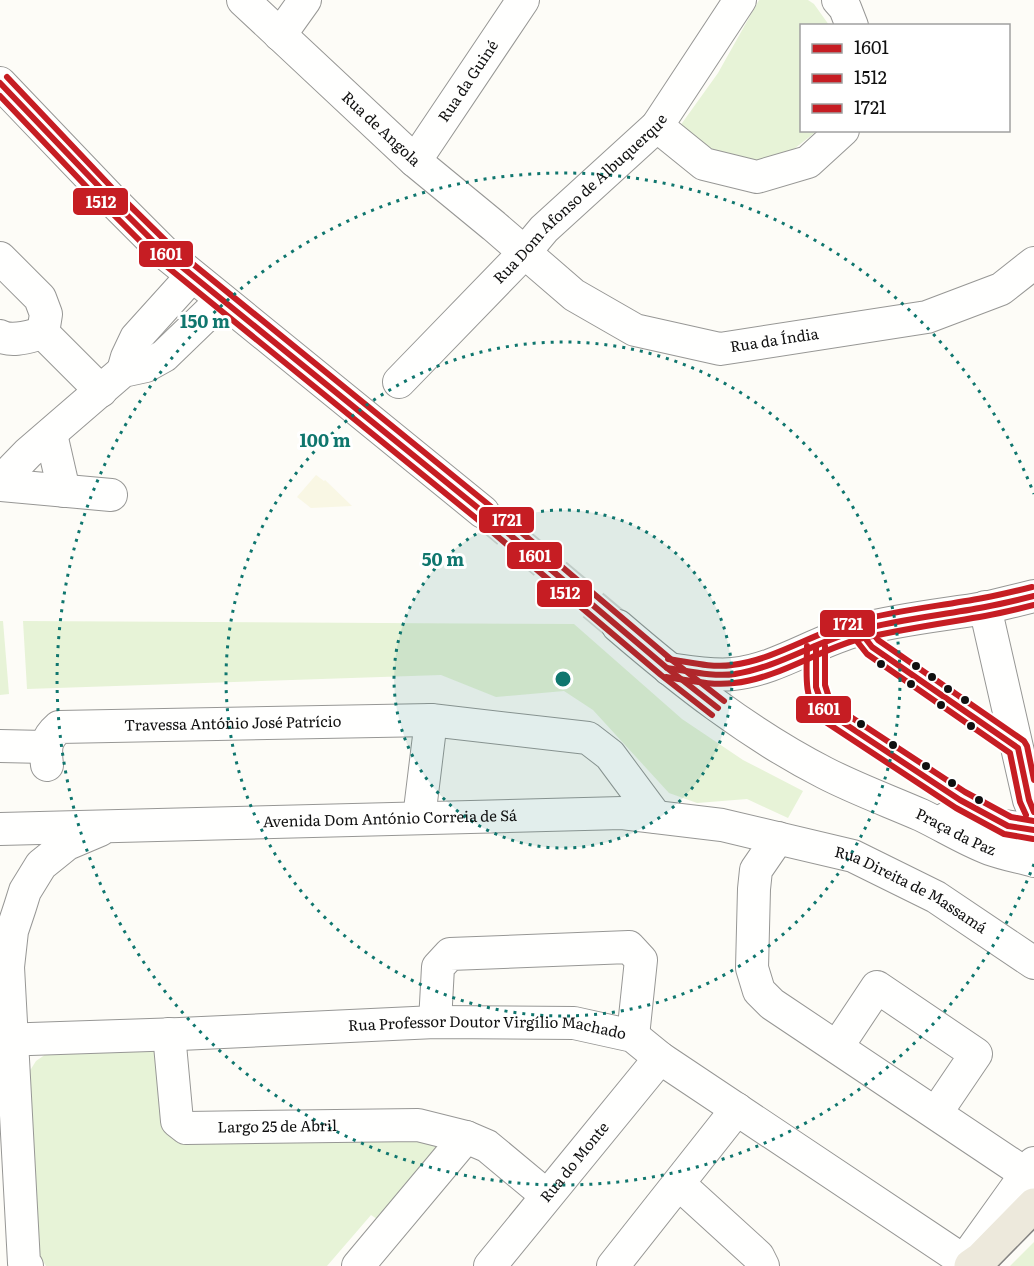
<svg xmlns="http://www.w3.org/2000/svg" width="1034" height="1266" font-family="Literata,serif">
<rect width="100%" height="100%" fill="#fdfcf7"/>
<path fill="#f9f7e4" d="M316,475L324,481L325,480L352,506L311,508L297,497Z"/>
<g fill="#e7f3d7">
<path d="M759,0H808L814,4L829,25L802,26V130L817,131L790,152L759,164L699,149L680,126L718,73Z"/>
<path d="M0,621H3L9,694L0,695Z"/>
<path d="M23,621L574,624L682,719L743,760L803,791L788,818L747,799L697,803L669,793L593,710L564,691L496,697L441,675L27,689Z"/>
<path d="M163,1047L173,1130L451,1141L383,1223L371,1215L327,1266H46L39,1255L26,1077L36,1061L49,1052Z"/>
<path d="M1034,1242V1266H1010Z"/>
</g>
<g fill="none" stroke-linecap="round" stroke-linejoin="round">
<path stroke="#dad9d4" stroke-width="32" stroke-dasharray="32 16" stroke-linecap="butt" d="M483,512L618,626"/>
<g stroke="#979795" stroke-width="34">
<g id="minor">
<path id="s1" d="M243,0L415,161L494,226L574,295L635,330L720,349L927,317L1001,289L1034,263"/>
<path d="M838,0L845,8L852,26"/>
<path d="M280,35L305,0"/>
<path d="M0,83L109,197L166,254L483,512"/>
<path d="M657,126L704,164L757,177L808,162L843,130"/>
<path id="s2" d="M415,161L523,0"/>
<path d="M0,258L40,298L46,314L43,333"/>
<path d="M43,333L101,391"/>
<path d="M0,336C13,343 30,336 43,333"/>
<path d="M123,371L127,357L136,338L192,276"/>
<path id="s3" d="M399,382L524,253L544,229L657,126L740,0"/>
<path d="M51,434L64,491"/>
<path d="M0,482L28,453L123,371L146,366L164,356L222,300"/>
<path d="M0,485L111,495"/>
<path d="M985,607L1029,800L1034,812"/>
<path id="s4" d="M618,626C683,682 749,734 825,773C856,789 889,801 921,815C944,826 966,840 990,849C1004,854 1020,857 1034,861"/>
<path d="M669,669C690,672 711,676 733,674C776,670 816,641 858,630C900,619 942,615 985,608C1001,604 1018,600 1034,596"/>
<path d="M0,746L45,747"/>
<path id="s5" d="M47,765C45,748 45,739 59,727L431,720L588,738L610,755L656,817"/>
<path d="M419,818L431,720"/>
<path d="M947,818L1034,830"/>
<path id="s6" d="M0,829L622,813L722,825L853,856L936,897L1034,963"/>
<path d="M778,838L756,870L754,889L752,968L759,991L772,1004L1026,1174"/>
<path d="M435,1022L438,967L450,954L629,947L641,960L633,1036"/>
<path id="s7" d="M169,1034L177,1121L186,1128L418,1125L466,1137L487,1146L546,1195"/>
<path id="s8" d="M0,1040L180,1034L435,1022L574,1023L633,1036L660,1058L964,1261"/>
<path d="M837,1047L877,987L976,1054L936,1113"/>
<path d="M679,1184L758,1256L763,1266"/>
<path d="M961,1265L1034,1163"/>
<path d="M27,1266L24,1263L8,967L12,931L20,907L25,891L41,865L67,844L100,830"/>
<path d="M358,1266L466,1137"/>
<path id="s9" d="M490,1266L660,1058"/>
<path d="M613,1266L737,1109"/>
</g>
</g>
<g stroke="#858482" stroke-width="36">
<path id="major" d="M971,1266L981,1259L1034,1205"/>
</g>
<use href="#minor" stroke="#fffffe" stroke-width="32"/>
<use href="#major" stroke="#ede9dc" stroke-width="33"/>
<g stroke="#fff" stroke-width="10">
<g id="bus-1">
<path d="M0,83L109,197L166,254L483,512L667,668L718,708"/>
<path d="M859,630L872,647L1018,748L1029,800L1034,812"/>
<path d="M816,646V687L824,710L960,800L1008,826L1034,830"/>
<path d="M667,668C689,671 713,677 735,674C779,667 817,641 859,630C901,619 943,615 985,607C1001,604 1018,600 1034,596"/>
</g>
</g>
<g stroke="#fff" stroke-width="10">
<g id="bus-2">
<path d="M0,96L102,203L160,261L477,519L661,675L712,715"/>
<path d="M852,635L867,654L1010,753L1020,802L1026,815"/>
<path d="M807,646C807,670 803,696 818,717L956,808L1004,834L1033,839"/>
<path d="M666,677C688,680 711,686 734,683C780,678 819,649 863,638C903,629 944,623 985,616C1001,613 1018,609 1034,605"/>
</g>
</g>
<g stroke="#fff" stroke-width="10">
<g id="bus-3">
<path d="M7,77L115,191L172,247L489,505L673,661L724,701"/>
<path d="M866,625L878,640L1024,741L1027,746L1034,780"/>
<path d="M825,646V685L831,704L965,792L1011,817L1034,821"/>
<path d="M668,659C689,662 711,668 732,665C775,660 815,632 857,621C898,610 941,606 983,598C999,595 1016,591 1032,587"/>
</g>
</g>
<use href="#bus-1" stroke="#c61d23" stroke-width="6"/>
<use href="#bus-2" stroke="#c61d23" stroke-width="6"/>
<use href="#bus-3" stroke="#c61d23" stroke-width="6"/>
</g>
<circle cx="563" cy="679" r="169" fill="#0f766e" fill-opacity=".12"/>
<g fill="none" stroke="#0f766e" stroke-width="3" stroke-dasharray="3 6">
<circle cx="563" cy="679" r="169"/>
<circle cx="563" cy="679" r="337"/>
<path d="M1034 864A506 506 0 1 1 1034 494"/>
</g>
<g fill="#111" stroke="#fff" stroke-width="2">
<circle cx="881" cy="664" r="5"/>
<circle cx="916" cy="666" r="5"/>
<circle cx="932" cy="677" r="5"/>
<circle cx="911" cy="684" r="5"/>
<circle cx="948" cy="689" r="5"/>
<circle cx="965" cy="700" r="5"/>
<circle cx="941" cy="705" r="5"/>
<circle cx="861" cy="724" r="5"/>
<circle cx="971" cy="726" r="5"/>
<circle cx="893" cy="745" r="5"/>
<circle cx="926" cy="766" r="5"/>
<circle cx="952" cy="783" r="5"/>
<circle cx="979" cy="800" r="5"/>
</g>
<g text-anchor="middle" stroke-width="6" stroke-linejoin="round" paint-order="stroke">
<g font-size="15" fill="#111" stroke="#fff">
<text dy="5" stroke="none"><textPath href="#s2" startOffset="96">Rua da Guiné</textPath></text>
<text dy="5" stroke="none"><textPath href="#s1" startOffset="189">Rua de Angola</textPath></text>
<text dy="5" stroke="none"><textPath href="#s3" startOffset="258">Rua Dom Afonso de Albuquerque</textPath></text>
<text dy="5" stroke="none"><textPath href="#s1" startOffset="656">Rua da Índia</textPath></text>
<text dy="5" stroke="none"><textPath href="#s5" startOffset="216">Travessa António José Patrício</textPath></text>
<text dy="5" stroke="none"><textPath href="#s6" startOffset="390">Avenida Dom António Correia de Sá</textPath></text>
<text dy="5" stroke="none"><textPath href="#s4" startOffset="398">Praça da Paz</textPath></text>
<text dy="5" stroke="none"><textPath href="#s6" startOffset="924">Rua Direita de Massamá</textPath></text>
<text dy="5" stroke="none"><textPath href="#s8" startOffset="488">Rua Professor Doutor Virgílio Machado</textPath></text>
<text dy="5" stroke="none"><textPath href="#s7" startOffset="190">Largo 25 de Abril</textPath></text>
<text dy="5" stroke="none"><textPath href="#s9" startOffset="134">Rua do Monte</textPath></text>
</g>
</g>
<circle cx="563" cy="679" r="9" fill="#0f766e" stroke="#fff" stroke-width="3"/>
<g font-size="18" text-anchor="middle" font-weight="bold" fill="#0f766e" stroke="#fff" stroke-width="6" stroke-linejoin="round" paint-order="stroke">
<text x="205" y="328">150 m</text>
<text x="325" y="447">100 m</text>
<text x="443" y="566">50 m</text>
</g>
<g stroke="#fff" stroke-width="2">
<rect x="72" y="187" width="57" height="29" rx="6" fill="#c61d23"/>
<rect x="138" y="240" width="56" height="28" rx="6" fill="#c61d23"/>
<rect x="478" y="506" width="57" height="28" rx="6" fill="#c61d23"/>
<rect x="506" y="541" width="57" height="29" rx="6" fill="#c61d23"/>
<rect x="536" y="579" width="57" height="29" rx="6" fill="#c61d23"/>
<rect x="819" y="609" width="57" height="29" rx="6" fill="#c61d23"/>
<rect x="795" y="695" width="57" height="29" rx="6" fill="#c61d23"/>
</g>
<g font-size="16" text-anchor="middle" font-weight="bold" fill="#fff">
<text x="101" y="208">1512</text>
<text x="166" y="260">1601</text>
<text x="507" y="526">1721</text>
<text x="535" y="562">1601</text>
<text x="565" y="599">1512</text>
<text x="848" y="630">1721</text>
<text x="824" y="715">1601</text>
</g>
<rect x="800" y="24" width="210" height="108" fill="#ffffff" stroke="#a0a0a0" stroke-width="1.5"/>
<rect x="812" y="44" width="30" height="9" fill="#c61d23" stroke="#a0a0a0" stroke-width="1.5"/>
<text x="854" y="54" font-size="18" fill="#111111">1601</text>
<rect x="812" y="74" width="30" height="9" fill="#c61d23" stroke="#a0a0a0" stroke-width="1.5"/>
<text x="854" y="84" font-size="18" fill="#111111">1512</text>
<rect x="812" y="104" width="30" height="9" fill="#c61d23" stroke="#a0a0a0" stroke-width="1.5"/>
<text x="854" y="114" font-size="18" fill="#111111">1721</text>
</svg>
